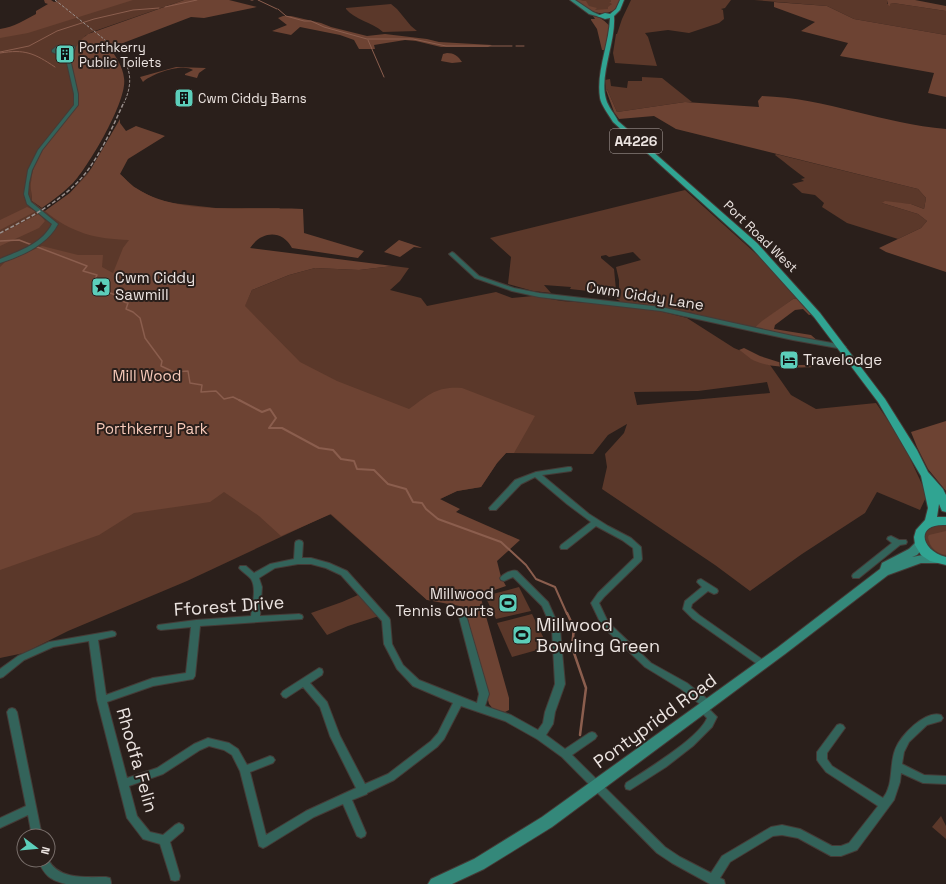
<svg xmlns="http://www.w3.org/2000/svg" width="946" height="884" font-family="'Space Grotesk',sans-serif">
<rect width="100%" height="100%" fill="#2a1f1b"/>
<g fill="#5b382a" fill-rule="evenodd">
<path d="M85,0H184L92,32L85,36L72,72L78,91V105L38,156L31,183L32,201L45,211L70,193L91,169L120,174L135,188L156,199L172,203L216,208H280L250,248L245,305L252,290L289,275L315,268L359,270L393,266L409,268L400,281L390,290L421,298L427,306L496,292L512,298L533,296L562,301L617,305L651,309L687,318L734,348L746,353L752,359L770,365L791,395L816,409L876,403L901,439L927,495L920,510L877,492L865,513L802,554L750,591L715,565L602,489L607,467L605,454L624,433L627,424L608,435L593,454L506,453L497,463L481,487L457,491L440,499L427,600L330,514L187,581L68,631L24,653L0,658V35ZM767,382L770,393L637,405L634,392L698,391Z"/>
<path d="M573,0H614C606,21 590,11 576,2V1Z"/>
<path d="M631,0H731L725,8L721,9L723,10L724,19L719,23L689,33L668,30L645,33L648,37L657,66L615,63L613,53L616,34H617L622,19Z"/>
<path d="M754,0H887V4L893,3L946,11V35L854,19L827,6Z"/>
<path d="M391,4L397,9L411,26L417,31L383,32C372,22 355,20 346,9V8Z"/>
<path d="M642,77L662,78L692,102H685L617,112L607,89L606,90L605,80L610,79L611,86L627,88L628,81H642Z"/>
<path d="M776,154L918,189L926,198L924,209L911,204L882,203L918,214L927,221L921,228L898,239L847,223L822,207L824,203L815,195L802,193L792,184L804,181L801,179L805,178C795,171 786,163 775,155Z"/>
<path d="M685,190L763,260L800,298L793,299L754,328L714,320L692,313L660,307L619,302L620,301L616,299L619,297V280L616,267L641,260L633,252L609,257L606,255L601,256V258L614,269L616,290L613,291L609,287L602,289L611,298L588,291L570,289L571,287L544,285L551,293L533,291L508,284L511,257L490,238Z"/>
<path d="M946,524V558L942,557L925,545C923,527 930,525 946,524Z"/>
<path d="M519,587L531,611L496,619L485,596Z"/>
<path d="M358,595L379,616L348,626L327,635L311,613L342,602Z"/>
<path d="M532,614L548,647L512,657L497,623Z"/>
<path d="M941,816L946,826V839L932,827Z"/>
</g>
<g fill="#6d4333">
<path d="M44,0H51L54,2L58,1L56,0H133L28,33L0,38V29C14,27 25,20 36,14V11L48,4L45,3Z"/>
<path d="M184,0H229L257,7L204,18L191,17L110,48C116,57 123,67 124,78C128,100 88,167 73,183C63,193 53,200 42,208L32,201C32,195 30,188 31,182C34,150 58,127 78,105C78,77 59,56 88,34Z"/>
<path d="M574,0H583L580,1H586L589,6L597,8L595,10L608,9V7L612,4L609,2H611V0H620L616,9C601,18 590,11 577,2V1Z"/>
<path d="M887,0H915L946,6V11L893,3L890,4V6L888,5Z"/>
<path d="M774,2L827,6L854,19L946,35V97L928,93L934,73L840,56L848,43L801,31L815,22L774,7Z"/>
<path d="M283,16H291L321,23L331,27L367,36L385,34L427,39L439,42L492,45L488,47H441L416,41L405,40L374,45L375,49H359L354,40L340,35L300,27L291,35L272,31L287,25L278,18Z"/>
<path d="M593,16C600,17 606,21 610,27L605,50H602L597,29L591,20V19H595Z"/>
<path d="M447,53C454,53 458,56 462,62L452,63L441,61L443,54Z"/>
<path d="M176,67L206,68L199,73L197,78L185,75V74L193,70C182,63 151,74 143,82L140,77Z"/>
<path d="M607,89L617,112L685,102L759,107L758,101L762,96C826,98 884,124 946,129V272L886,252L879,248L921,228L927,221L918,214L882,203L885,201L911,204L924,209L926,198L918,189L676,129L654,116L619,119L614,112L606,90Z"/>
<path d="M120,119V123L126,131L136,126L165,136L128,159L120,174C125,178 130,185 136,188C179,217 253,206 303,209L304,233L364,251L358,258L292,248C282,229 261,231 250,248L393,266L359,270L315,268L289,275L252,290L245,306L300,362L337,381L409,409C429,395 436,386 462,388L535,416L514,453H506L497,463L481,487L457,491L440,499L460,509L456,512L520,540L497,561L501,577L506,586L480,595L509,698V710L505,712L494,710L489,704L465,607L427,600L331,514L281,536L259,516L224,492L210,502L134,513L99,535L0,570V267L5,262L42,246L78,255H103L102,267L113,273L123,248L129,240C96,239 71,233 45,211L70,193L88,174Z"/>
<path d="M27,207L36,211L0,230V220Z"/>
<path d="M39,214L45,221L39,228L0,246V234Z"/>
<path d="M399,240L420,247L422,248L414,247L400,257L384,252Z"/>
<path d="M800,298L814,314L809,315L803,309L795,310L775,325L774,329L811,335L818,341L754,328L762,321L793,299Z"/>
<path d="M744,348L760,356L788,365H812L813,367C796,368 766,368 751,359C747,356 744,353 739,350Z"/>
<path d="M946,421V491L928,469L917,447L911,432Z"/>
<path d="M946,531V555C936,554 929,546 928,537L929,535Z"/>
</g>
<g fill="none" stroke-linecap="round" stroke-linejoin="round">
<g stroke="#8b5e4e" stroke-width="1">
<path d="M251,0H253"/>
<path d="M258,0L277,9"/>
<path d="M165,7L197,0"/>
<path d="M278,9L286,16L304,21H311L324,27L367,39H413L446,46H512"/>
<path d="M368,40L384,77"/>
<path d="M516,46H524"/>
<path d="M0,52L29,46L57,31L94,19L133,10L159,8"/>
<path d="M0,53C25,49 34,53 55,67"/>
</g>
<path stroke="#8b5e4e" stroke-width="1.5" d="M0,241L19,240L87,266L83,271L97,275L95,279C101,290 104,290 115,295C121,298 120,302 128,303L126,309L133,312L140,318L145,338L162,361L161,366L174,372L188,371L190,383L202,385L201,392L216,391L224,399L233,397L241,401"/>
<path stroke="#8b5e4e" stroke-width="2" d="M239,400L262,412L270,409L276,418L269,428H282L319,448L333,450L341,459L354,461L357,469L374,470L388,484L406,489L413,502L422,503L426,509L438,519L501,542L526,565L536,579L555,587L567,614"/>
<path stroke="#8b5e4e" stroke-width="2.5" d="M567,613L574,628L572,647L586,688L580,735"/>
<g stroke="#453b37" stroke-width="2">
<g id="street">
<path d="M57,46H73L75,47L71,63L78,94V105L42,150L32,170L29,183L28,194L31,202L58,224C47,245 22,256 0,263V259C19,251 42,244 52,224L27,204L24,194L28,170L38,150L74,105V94L67,63L68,59L52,52V50ZM59,48H71L69,57L55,51Z"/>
<path d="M452,252L454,253L479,276L514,288L539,293L661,307L793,336L843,345L846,347L843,349L793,340L661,311L539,297L512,291L475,278L450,255L449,254Z"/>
<path d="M568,467H571L572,469L571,471L542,475L589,514L608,526L631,538L641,547L642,559L641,561L604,597L599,603L608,622L651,663L687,683L710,701L712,704L710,707L708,708L717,717L712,727L693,746L666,767L630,790L626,789L625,786L626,783C646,770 699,738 707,718L697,708L699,705H701L681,689L645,667L602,626L591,603L598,593L634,558L633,548L622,540L596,526L567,549H561L560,547L561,545L591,522L567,504L535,477L521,484L496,510H490L489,508L515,480L536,472Z"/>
<path d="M891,536L899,540H906L907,542L906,544L900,545L859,578H853L852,576L853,574L892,543L887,539L888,537Z"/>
<path d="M299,540L302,541L303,543L302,558H311L329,563L347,571L389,618L390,620L392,644L403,665L419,680L477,703L479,694L459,617L460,615L463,614L466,615L489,694L485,706L511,715L538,730L543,723L545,712L555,684L552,629L542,606L513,577L504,581L501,580L500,578C503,574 512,569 517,571L548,602L560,629L565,684L555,712L553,724L546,735L565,749L589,733L592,732L595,733L597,736L595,739L572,755L665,847L680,857L711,873L722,856L771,827L782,825L800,829L832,846H841L849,843L878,806L826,772L819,763L817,760V752L837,725L840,724L843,725L845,728L827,753V759L832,766L883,798C894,784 889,766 895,750C900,736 925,710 941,715L943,718L941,721L927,725L909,742L904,752L902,764L924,775L946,776V784L923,783L901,773L900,782L894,800L857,850L841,856H831L798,838L782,835L773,836L730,862L720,878L724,880L725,884H710L672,863L657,853L562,757L537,739L505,721L461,706L444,739L437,747L394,780L367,793V794L352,800L366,833L365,836L361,838L357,836L343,804L314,817L267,846L263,848L259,846L240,771L232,755L224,750L209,746L200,750L163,774L129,786L137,816L150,832L163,835L175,825L179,823L183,825L184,828L183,831L170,842L180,876L179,880L175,881L171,880L170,876L160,844L143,839L127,818L97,700L89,641L53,647L24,660L3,677L0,678V669L18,656L49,642L112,631L115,632L116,634L115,636L98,640L106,695L153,678L186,673L191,627L161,630L158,629L157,627L158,625L196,620L251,616C252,606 257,588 251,579C248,575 242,572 239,568L240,566H246L254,573L270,564L294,559L295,543L296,541ZM298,564H311L326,568L341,575L382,621L384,644L397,669L413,686L453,703L438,733L431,741L388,774L365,784L340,736L327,702L310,683L322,675L323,672L322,669L319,668L283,691L281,694L283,697L286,698L303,687L320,707L330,736L356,788L306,811L266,835L250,772L273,763L275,760L273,757L270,756L247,765L238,749L229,743L208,738L194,744L157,768L127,778L107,702L153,686L193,679L195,676L200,626L302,619L303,617L302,615L299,614L260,616L262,587L259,578L275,568Z"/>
<path d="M701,579L717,589L718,591L717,593L714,594L708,591L692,604L691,608L699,615L766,662L767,664L766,666L763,667L760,666L693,619L683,609L685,601L702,587L697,582L698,580Z"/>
<path d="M12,708L15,709L17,712L42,836H32L28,815L0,828V818L26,806L7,712L9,709Z"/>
<path d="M48,859C58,880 86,877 106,877L110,878L111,882V884H66C50,880 44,875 38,860H48Z"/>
</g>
</g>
<g stroke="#453b37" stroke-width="2">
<g id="secondary">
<path d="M570,0H575L593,12L602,16L600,17L589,14Z"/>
<path d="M920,541L924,542L926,545L917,555L912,557C922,555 931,554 941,557L943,560L941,563H921L888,575L785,654L552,827L484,869L452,884H428L431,879L474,859L542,817L777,648L880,569L882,563L909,549L916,542Z"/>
</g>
</g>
<g stroke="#453b37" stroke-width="2">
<path id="primary" d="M620,0H624L620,10L614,16C616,42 599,75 606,99C608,107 615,114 618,121L757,243L820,313L885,399L917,450L928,472L943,489L946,495V512L942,511L939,504L937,517H946V525C915,523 920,550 946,557V565L930,561L921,555L915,545L914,537L916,530L925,520L928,508L921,476L878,402L814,317L751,247L613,122C609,115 601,105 600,98C596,71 609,45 610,18L605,19L597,16L605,13L610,14L616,9Z"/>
</g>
<use href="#street" fill="#33635a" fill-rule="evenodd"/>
<use href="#secondary" fill="#34887a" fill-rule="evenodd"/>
<use href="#primary" fill="#30a492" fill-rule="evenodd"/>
<path stroke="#998f8c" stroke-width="1" stroke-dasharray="3 1.5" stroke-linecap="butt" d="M55,0C68,10 81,21 94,31C120,52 140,68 124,103"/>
<path stroke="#998f8c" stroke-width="1.5" stroke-dasharray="4 2" stroke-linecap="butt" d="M0,233C31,217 70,197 90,167C104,147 114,124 124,102"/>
</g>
<defs>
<g id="building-square" transform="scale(1)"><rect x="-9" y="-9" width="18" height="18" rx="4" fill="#5cceba" stroke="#2a1f1b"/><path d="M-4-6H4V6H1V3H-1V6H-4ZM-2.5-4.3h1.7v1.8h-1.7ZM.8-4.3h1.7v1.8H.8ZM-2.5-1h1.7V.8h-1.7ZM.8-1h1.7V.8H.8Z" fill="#111"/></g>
<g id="sight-square" transform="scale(1)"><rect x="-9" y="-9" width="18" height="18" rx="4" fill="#5cceba" stroke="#2a1f1b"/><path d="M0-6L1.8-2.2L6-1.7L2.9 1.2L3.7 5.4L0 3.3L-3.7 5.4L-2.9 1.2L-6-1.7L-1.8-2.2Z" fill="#111"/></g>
<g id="hotel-square" transform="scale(1)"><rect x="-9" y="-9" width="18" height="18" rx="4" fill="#5cceba" stroke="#2a1f1b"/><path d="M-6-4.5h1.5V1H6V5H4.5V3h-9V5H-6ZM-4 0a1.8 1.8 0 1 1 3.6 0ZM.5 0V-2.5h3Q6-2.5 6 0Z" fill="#111"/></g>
<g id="stadium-square" transform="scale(1)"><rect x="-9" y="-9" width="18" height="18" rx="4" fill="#5cceba" stroke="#2a1f1b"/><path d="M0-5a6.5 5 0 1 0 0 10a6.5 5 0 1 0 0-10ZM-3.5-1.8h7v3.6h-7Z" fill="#111"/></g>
</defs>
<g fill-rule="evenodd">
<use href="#building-square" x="65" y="54"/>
<use href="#building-square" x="184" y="98"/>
<use href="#sight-square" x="101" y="287"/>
<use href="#hotel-square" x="789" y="360"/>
<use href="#stadium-square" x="508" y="603"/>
<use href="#stadium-square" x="522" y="635"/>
</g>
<g text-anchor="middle" stroke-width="4" stroke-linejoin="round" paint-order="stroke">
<g font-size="13" fill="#ece4e1" stroke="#2a1f1b" text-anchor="start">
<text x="79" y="52">Porthkerry<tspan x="79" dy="15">Public Toilets</tspan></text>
<text x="198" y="103">Cwm Ciddy Barns</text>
</g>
<g font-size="13" fill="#ece4e1" stroke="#2a1f1b">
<text transform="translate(761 236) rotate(44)" y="5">Port Road West</text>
</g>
<rect fill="#2a1f1b" stroke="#b2a9a6" stroke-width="1" x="610" y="129" width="52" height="24" rx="3"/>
<g font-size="14" font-weight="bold" fill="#ece4e1">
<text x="636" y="146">A4226</text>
</g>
<g font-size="15" fill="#ece4e1" stroke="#2a1f1b" text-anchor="start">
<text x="115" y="283">Cwm Ciddy<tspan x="115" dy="17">Sawmill</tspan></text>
<text x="803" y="365">Travelodge</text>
<text x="494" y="599" text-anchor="end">Millwood<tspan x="494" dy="17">Tennis Courts</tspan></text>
</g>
<g font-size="15" fill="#ece4e1" stroke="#2a1f1b">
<text transform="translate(645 296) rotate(9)" y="5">Cwm Ciddy Lane</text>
</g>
<g font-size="15" fill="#f7caba" stroke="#2a1f1b">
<text x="147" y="381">Mill Wood</text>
<text x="152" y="434">Porthkerry Park</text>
</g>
<g font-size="18" fill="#ece4e1" stroke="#2a1f1b">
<text transform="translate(229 606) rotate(-4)" y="6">Fforest Drive</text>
<text transform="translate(655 721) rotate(-36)" y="6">Pontypridd Road</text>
<text transform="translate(137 760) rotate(74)" y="6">Rhodfa Felin</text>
</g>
<g font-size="18" fill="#ece4e1" stroke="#2a1f1b" text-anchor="start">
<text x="536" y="631">Millwood<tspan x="536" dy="21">Bowling Green</tspan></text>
</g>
</g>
<g transform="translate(36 848) rotate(106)"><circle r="19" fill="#2a1f1b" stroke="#786e6a"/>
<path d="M0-3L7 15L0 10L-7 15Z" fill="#5cceba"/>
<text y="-6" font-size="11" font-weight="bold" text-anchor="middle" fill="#ece4e1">N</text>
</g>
</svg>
